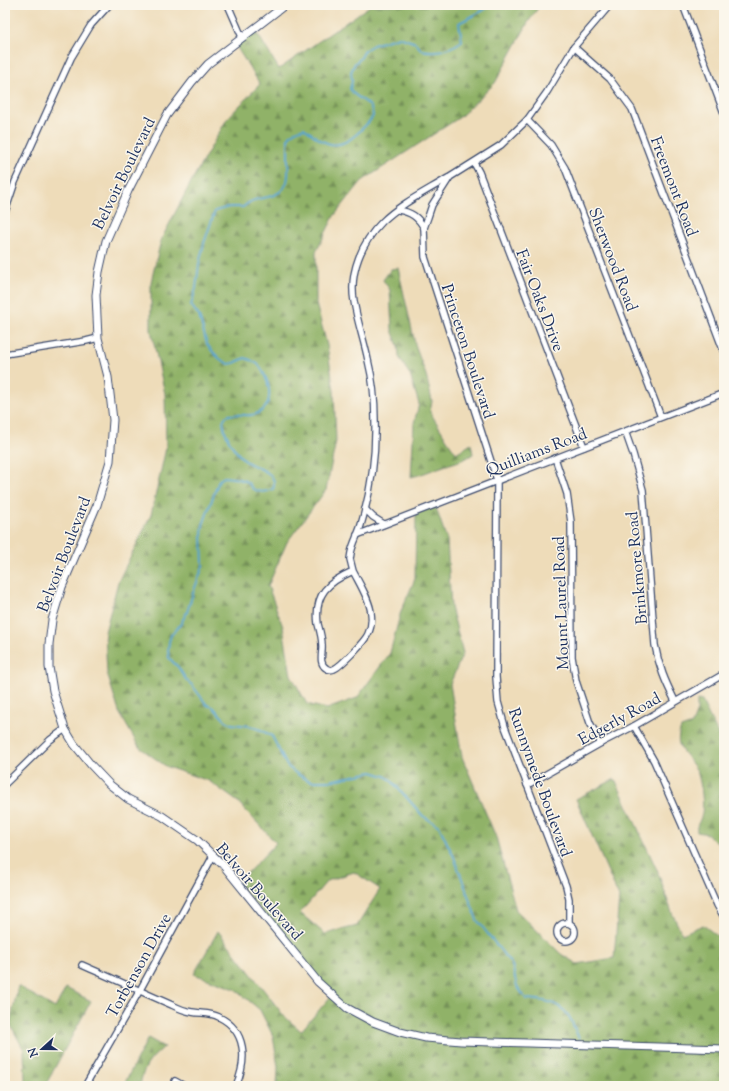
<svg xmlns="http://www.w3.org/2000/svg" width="729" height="1091" font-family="'Sorts Mill Goudy',serif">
<defs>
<pattern id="forest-firs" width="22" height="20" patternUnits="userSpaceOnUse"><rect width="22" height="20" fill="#90b267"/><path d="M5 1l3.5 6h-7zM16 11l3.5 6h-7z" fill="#759158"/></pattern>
</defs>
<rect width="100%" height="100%" fill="#fbf7ec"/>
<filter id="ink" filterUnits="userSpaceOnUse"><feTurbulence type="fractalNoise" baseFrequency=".025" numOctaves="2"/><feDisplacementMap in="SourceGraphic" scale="8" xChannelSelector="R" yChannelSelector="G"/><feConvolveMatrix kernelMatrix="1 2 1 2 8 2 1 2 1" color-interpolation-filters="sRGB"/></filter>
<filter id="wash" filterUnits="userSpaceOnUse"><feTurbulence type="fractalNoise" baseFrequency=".012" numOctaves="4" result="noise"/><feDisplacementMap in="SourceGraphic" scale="16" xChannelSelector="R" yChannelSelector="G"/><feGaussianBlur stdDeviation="0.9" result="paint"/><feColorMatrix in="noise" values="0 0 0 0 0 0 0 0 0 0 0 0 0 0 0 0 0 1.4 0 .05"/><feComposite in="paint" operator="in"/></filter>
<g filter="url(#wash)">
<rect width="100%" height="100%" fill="#eedcb9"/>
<g fill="url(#forest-firs)" stroke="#567062" fill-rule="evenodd">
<path d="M371,5H540L529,21L495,83L460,117L362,181L334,216L316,252V304L327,345L334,391L336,441L326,490L287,542L268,586L283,627L291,675L307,704L327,709L357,698L390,653L401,611L415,579L416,512L435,505L447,540L451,607L463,653L450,684L462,757L496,837L516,910L561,954L577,964L614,958L619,897L576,799L615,779L657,870L672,913L682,934L703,925L724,941V1086H277L278,1067L273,1036L260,1010L235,989L194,974L218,931L284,1016L301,1031L332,995L238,883L276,843L238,802L209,781L167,767L139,747L119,712L107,673L105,632L118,582L151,515L166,448L165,394L151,330V282L161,240L192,180L227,119L260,84L234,43L254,28L279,69ZM354,872L380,889L357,926L325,934L300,913L327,881Z"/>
<path d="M398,268L416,348L426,375L432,401L430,412L447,440L456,453L471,444L473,454C461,462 454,462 441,467C431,470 422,475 411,477L414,423L419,404L410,375L399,357L398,346L392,330L390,290L383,280L391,269Z"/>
<path d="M697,700L702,701L718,734L724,738V848L712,839L708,834L697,832C696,824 699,824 701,817C705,806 701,783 697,771C695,767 692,764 690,761C680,748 675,744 681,728L692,724L697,711Z"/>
<path d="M18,986L55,1008L66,988L91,1001L45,1086H22L25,1080L24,1050L10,1024Z"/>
<path d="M148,1038L164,1047C150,1059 143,1067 140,1086H123Z"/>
</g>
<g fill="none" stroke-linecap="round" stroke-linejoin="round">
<path stroke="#56a4cf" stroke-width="2" d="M491,5L484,10L459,23L462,41C450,50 436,53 421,50L416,43L399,37L373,45L365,50L360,59L355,63L351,72L352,81L350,89C355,100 372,99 373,116C370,122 365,125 361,130C338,153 327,146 304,128C297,130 291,132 288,139C288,147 288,154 288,161C289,179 289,192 268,197C258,199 250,200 243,207H229L215,211L204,243L199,264L196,288L191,305L199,316L207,344L212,351L220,359L229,364L234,363L245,358C257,362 260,364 265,376C272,391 272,412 251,415C244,416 236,413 229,415C225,416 224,418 223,422C225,436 233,449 243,459C252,468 280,471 273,489C267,492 259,493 253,489C251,488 250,484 247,482C240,478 232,478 224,477L219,480L203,525L202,534L203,566L193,593L187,612L180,625L171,635L169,642L168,651L169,658L178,667L187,681L192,685L207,705L213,707L226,721L232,724L250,726L261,730L272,736L287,766L297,774L310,781H329L372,772L385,776L391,780L423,816L439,826L454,857L477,920L512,965L517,986L526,999C542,1000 558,1001 568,1015C573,1022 575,1031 579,1038"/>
</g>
</g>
<g filter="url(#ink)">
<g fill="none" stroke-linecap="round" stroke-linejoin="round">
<g stroke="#3b496c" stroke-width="8">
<g id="street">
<path d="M228,5L242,37"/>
<path d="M683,5L724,113"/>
<path d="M574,47L610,79L632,109L724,352"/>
<path d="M527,120L551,145L565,168L661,417"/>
<path d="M474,163L479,172L584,447"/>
<path d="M398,210C411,212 418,217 424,228"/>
<path d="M5,212L15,182L71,58L91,25L109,5"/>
<path d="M5,354L86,341L98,338"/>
<path d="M625,431L633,454L643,490L655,645C659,667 665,681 675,701"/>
<path d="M555,458L567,494L571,522L572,657L576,681L590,723L601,743"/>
<path d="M365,509L373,517L384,524"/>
<path d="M357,535L724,393"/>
<path d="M353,571C359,583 370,600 371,613C372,620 371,628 368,634C365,641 341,666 334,669C332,670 328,670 326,668C318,663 323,652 322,645C322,638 320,631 318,624C314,594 328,582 353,571L350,559L351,553C353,543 358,535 361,525C371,491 376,455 375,420C375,400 373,380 368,360C364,340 357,321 354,301C349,272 362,242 382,222C400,204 427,191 448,178"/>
<path d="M634,726L654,761L717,905L724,917"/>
<path d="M5,784L50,740L65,729"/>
<path d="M527,785L601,743L634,726L724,674"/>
<circle cx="566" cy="932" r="9"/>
<path d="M569,923V899L566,886L505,727L498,702L496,677L497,480L425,257L424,228L428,217L432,205L450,177L501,145L527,120L547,92L574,47L610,5"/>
<path d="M82,965C112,978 142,992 172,1005C178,1008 185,1011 192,1012C201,1014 210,1012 219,1017C247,1031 247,1060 236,1086"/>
<path d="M175,1081L184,1086"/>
<path d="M85,1086L140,990L213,856"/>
</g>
</g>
<g stroke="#3b496c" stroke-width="9">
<path id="secondary" d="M285,5L208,64L192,82L167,115L128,191L106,241L99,272L96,295L98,338L108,377L113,420L110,461L97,505L62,587L52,620L49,644V667L53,691L65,729L74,744L91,765L109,784L128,799L162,816L197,840L223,865L318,982L347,1008L373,1022L400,1032L426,1038L461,1041L724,1049"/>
</g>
<use href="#street" stroke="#fff" stroke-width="5.5"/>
<use href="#secondary" stroke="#fff" stroke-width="7"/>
</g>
</g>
<g text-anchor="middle" stroke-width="3" stroke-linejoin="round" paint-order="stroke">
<g font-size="16" fill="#1b2f5e" stroke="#fbf7ec">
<text transform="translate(123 173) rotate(-64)" y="6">Belvoir Boulevard</text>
<text transform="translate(675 186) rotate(69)" y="6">Freemont Road</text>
<text transform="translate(614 259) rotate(69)" y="6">Sherwood Road</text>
<text transform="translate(541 300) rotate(69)" y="6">Fair Oaks Drive</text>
<text transform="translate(469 351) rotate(72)" y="6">Princeton Boulevard</text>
<text transform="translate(536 451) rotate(-21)" y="6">Quilliams Road</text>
<text transform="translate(63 554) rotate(-69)" y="6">Belvoir Boulevard</text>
<text transform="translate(636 568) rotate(-95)" y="6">Brinkmore Road</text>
<text transform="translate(560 603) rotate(-92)" y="6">Mount Laurel Road</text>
<text transform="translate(619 718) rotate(-29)" y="6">Edgerly Road</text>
<text transform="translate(541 782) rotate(70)" y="6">Runnymede Boulevard</text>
<text transform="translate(260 891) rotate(49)" y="6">Belvoir Boulevard</text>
<text transform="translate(138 965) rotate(-61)" y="6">Torbenson Drive</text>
</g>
</g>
<rect width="729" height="1091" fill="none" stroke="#fbf7ec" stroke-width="20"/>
<g transform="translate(42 1049) rotate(249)" stroke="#fbf7ec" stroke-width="3" paint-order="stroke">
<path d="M0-3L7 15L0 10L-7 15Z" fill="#1b2f5e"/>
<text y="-6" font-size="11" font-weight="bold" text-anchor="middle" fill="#1b2f5e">N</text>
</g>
</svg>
